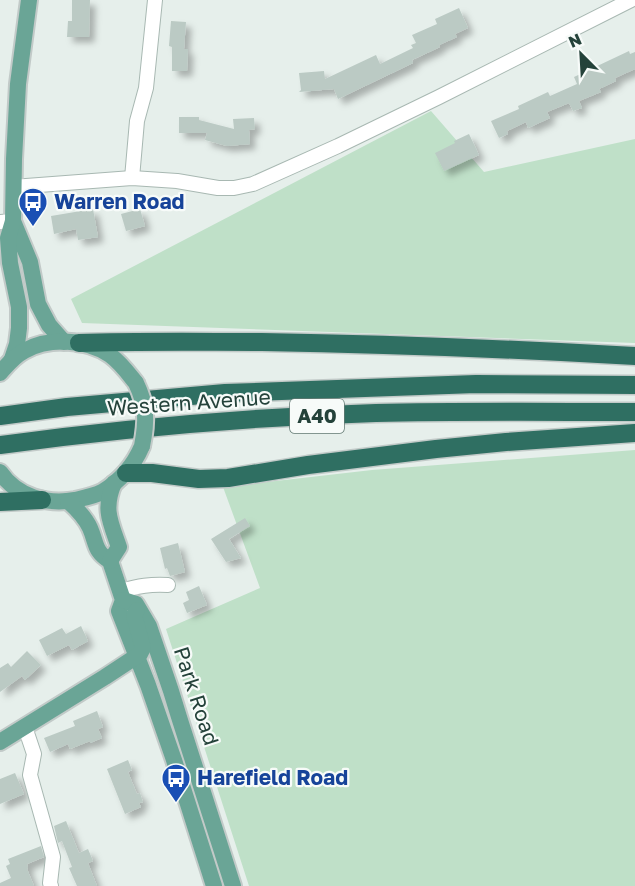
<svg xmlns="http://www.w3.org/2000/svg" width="635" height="886" font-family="'Golos Text',sans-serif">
<defs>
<filter id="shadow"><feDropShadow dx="5.5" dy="5.5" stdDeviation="3" flood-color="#0004"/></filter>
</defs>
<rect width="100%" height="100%" fill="#e6efeb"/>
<g fill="#bfe0c8">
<path d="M431,111L484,172L635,139V343L82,323L71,299Z"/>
<path d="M635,450V886H249L166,629L260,588L223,487L372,470Z"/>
</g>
<g fill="#bbcac4" filter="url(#shadow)">
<path d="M72,0H90L89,37H67L68,21H72Z"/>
<path d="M459,8L468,28L455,34L457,37L439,45L440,47L412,60L413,63L338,99L334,89L299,92L301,90L299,73L324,71L325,79L376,55L380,64L413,48L411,45L416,43L412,35L437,24L435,19Z"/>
<path d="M171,21L186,22L184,49H188L187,71H172V47L169,46Z"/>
<path d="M629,51L630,54L635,52V69L615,78L616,81L599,89L601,92L579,101L582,108L573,111L569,103L547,112L550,118L528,128L526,122L507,131L508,134L499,138L491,121L519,109L518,106L548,92L550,96L577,84L574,77Z"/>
<path d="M179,117H199V120L234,129L233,119L254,118L255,129L249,130L250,144L227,146L205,140L207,133H179Z"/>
<path d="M469,134L479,155L444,171L435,153L455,143L454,141Z"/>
<path d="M93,209L98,237L78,240L76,229L54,234L51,216Z"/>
<path d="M140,209L145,226L126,231L121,214Z"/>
<path d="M245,518L250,526L229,539L241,558L226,562L211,539Z"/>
<path d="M178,543L185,572L170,576L167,568L165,569L160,548Z"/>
<path d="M199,586L207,605L187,613L183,603L189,600L186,592Z"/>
<path d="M81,626L88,641L72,650L69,645L47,656L39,640L62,628L66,634Z"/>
<path d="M27,651L41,665L25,680L22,676L0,692V668L8,663L11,667Z"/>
<path d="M97,711L103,727L98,729L102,738L90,743V741L70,749L68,744L50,752L44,738L75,726L73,721Z"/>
<path d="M128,760L132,770L128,772L137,794L140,793L143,802L139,803L141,807L125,814L107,769Z"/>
<path d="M15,773L24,794L0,804V779Z"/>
<path d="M66,821L79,853L88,849L93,861L88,863L97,886H77L69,868L72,867L62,841L58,843L54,826Z"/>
<path d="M41,846L44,857L27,864L28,868L27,869L34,886H0V883L11,878L6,866L10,864L8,859Z"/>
</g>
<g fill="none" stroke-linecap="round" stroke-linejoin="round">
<g stroke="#a8b8b2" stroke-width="16">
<g id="minor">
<path d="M132,178L137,121L146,88L155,0"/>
<path d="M13,187L132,178L177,181L218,188H234L253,184L338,146L439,97L631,0"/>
<path d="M0,222L13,221"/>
<path d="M121,591C139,586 150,584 168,585"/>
<path d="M25,727L34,754L30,775L53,857L50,883L51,886"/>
</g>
</g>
<g stroke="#c2cac8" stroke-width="20">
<g id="major">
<path d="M13,221L30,262L38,304L49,325L64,342"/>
<path d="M12,359L17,344L19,328V307L10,263L8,238L13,221L14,159L18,84L29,0"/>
<path d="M0,373C7,365 14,356 24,351C49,337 87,339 110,355C121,363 128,373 136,383"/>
<path d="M0,472C17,497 47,505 75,500C84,498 94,496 102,492C120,481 134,465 142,446"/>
<path d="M68,501C77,509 85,517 90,528C97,544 94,551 110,561L123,600L119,611L148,685L174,760L214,886"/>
<path d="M110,561L119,547C110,521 103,509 114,483"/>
<path d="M123,600L136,604L149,626L171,691L179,717L233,886"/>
<path d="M0,742L105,677L140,654L143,648L134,615L137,610"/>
</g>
</g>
<g stroke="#c2cac8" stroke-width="21">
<g id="highway">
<path d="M79,343C140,341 201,342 262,342C386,344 511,349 635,356"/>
<path d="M0,416L67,407L225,393L476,384L635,385"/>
<path d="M0,445C125,428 250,417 376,413C462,411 549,412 635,412"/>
<path d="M126,473H152L199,479L228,478L308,465L436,449L506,442L635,433"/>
<path d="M0,502L42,500"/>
</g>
</g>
<use href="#minor" stroke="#fff" stroke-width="14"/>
<use href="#major" stroke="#6aa596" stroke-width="16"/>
<use href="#highway" stroke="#2f6f62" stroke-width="18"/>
<g stroke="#c2cac8" stroke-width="20" stroke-linecap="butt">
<path id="major-bridge" d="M136,383C147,406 147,421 142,446"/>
</g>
<use href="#major-bridge" stroke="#6aa596" stroke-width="16"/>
</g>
<defs>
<g id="bus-pin" transform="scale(1.5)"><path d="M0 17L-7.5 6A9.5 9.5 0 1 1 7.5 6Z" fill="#1a4fb4" stroke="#f7fbf9"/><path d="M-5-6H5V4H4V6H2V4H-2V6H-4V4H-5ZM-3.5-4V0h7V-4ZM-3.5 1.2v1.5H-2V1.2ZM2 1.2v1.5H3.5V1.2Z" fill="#fff"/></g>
</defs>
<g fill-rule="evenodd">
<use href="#bus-pin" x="33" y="202"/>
<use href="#bus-pin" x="176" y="778"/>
</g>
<g text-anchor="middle" stroke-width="4.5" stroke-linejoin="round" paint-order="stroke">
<rect fill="#f7fbf9" stroke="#637a73" stroke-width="1.5" x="290" y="399" width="54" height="34" rx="4.5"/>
<g font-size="20" font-weight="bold" fill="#24423a">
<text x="317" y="423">A40</text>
</g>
<g font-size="21" font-weight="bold" fill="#164399" stroke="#f7fbf9" text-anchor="start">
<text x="54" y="209">Warren Road</text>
<text x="197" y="785">Harefield Road</text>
</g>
<g font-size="21" fill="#24423a" stroke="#f7fbf9">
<text transform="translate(189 403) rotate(-4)" y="7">Western Avenue</text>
<text transform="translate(196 696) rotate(72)" y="7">Park Road</text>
</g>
</g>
<g transform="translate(581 54) rotate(336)" stroke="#f7fbf9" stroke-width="4.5" paint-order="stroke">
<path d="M0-4.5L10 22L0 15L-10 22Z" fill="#24423a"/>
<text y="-9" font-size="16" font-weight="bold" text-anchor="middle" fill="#24423a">N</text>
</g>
</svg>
